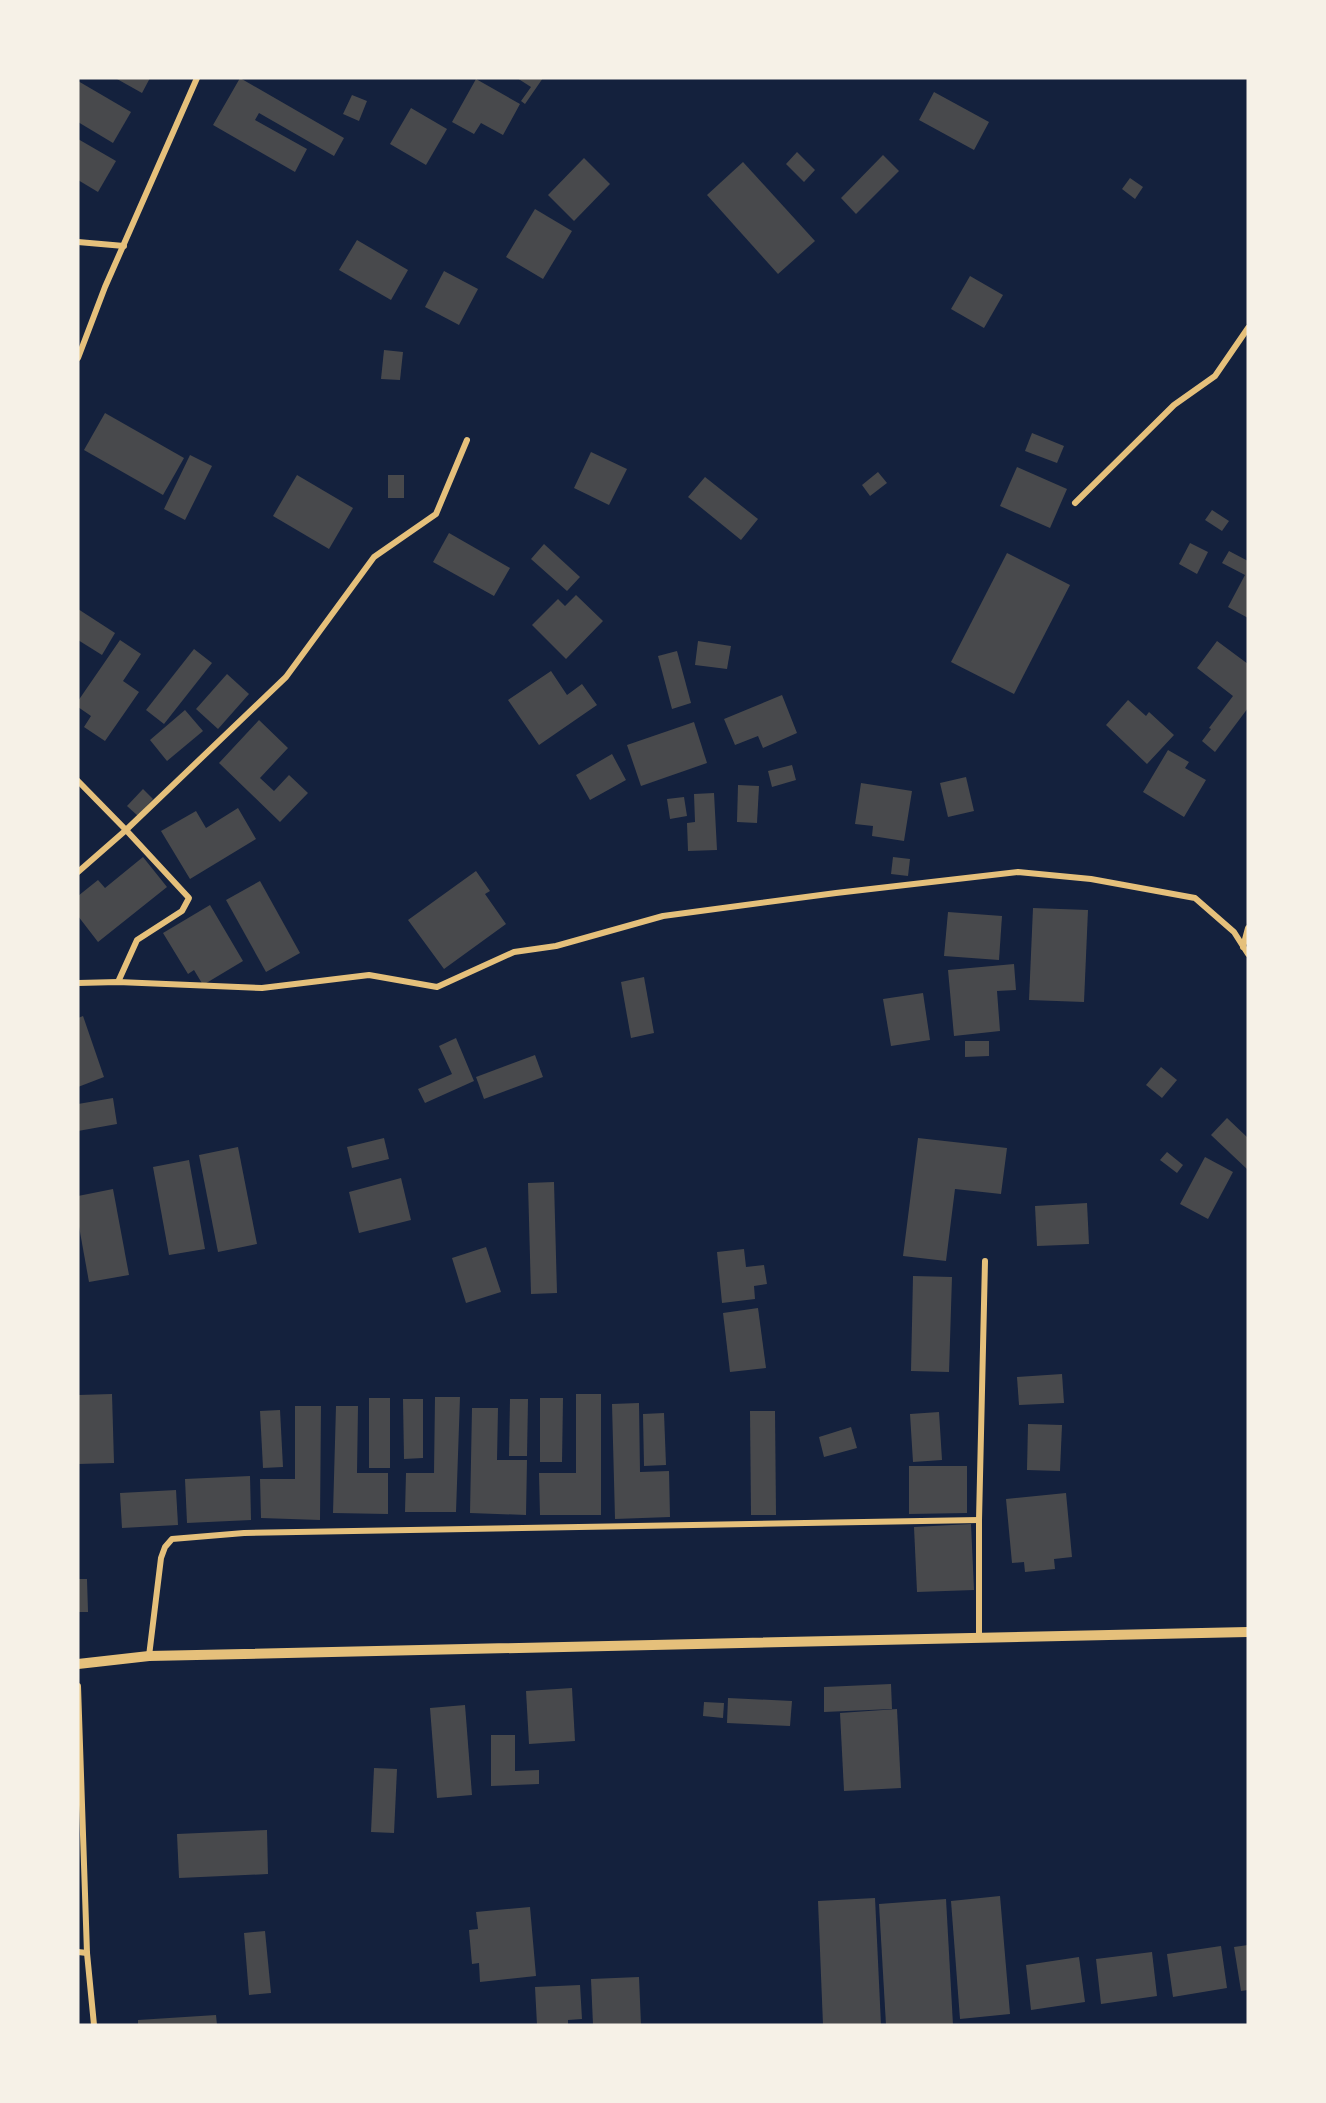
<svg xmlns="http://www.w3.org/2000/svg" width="1326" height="2103" font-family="'Libre Baskerville',serif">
<rect width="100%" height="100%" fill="#14213d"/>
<g fill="#48494c">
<path d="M118,78H150L142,93L117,79Z"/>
<path d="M240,78L344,138L334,156L259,113L255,120L307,149L295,172L213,125Z"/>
<path d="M517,78H543L525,104L521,101L531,87Z"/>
<path d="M476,79L520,104L503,135L481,123L474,134L452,122Z"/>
<path d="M78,81L131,112L113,143L78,122Z"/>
<path d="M934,92L989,122L974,150L919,120Z"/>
<path d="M352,95L367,101L359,121L343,114Z"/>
<path d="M411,108L447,129L426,165L390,144Z"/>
<path d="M78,139L116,161L98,192L78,180Z"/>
<path d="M797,152L815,170L804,182L786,164Z"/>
<path d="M883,155L899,171L856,214L841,198Z"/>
<path d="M584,158L610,184L574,221L548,195Z"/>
<path d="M743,162L815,241L778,274L707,195Z"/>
<path d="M1130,178L1143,187L1135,199L1122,189Z"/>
<path d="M535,209L572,231L543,279L506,257Z"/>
<path d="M357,240L408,270L391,300L339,270Z"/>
<path d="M444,271L478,289L459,325L425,307Z"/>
<path d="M970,276L1003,295L984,328L951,309Z"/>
<path d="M384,350L403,352L400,380L381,379Z"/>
<path d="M105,413L184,458L163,495L84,450Z"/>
<path d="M1032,433L1064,446L1057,463L1025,451Z"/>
<path d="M591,452L627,469L609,505L574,488Z"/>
<path d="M190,455L212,466L185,520L164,509Z"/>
<path d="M1017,467L1067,489L1050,528L1000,506Z"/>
<path d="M878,472L887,483L870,496L862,485Z"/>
<path d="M297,475L353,508L329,549L273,516Z"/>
<rect x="388" y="475" width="16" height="23"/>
<path d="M705,477L758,519L741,540L688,497Z"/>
<path d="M1212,510L1229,521L1222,531L1205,520Z"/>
<path d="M449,533L510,568L494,596L433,562Z"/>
<path d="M1190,543L1208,552L1197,574L1179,564Z"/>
<path d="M544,544L580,577L567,591L531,559Z"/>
<path d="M1229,551L1248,561V618L1228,607L1245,575L1222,563Z"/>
<path d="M1007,553L1070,585L1014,694L951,662Z"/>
<path d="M576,595L603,621L566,659L532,625L558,599L565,606Z"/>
<path d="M78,609L115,633L102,655L78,640Z"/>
<path d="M120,640L141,654L123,681L139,692L105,741L84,727L91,716L78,707V701Z"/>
<path d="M698,641L731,646L727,669L695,665Z"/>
<path d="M1217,641L1248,664V708L1215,752L1202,741L1211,729L1209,728L1233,696L1197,668Z"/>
<path d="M194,649L212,663L164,724L146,710Z"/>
<path d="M677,651L691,703L672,709L658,656Z"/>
<path d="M551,671L567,695L582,684L597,705L539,745L508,700Z"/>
<path d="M227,674L249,694L218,729L196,709Z"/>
<path d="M782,695L797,733L763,748L758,736L735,745L724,719Z"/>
<path d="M1128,700L1146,716L1149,712L1174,735L1147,764L1106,725Z"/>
<path d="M185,710L203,731L167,761L150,740Z"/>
<path d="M259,720L288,748L260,778L274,791L289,775L308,793L280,822L219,763Z"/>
<path d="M694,722L707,763L641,786L627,745Z"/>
<path d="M1168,750L1189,762L1185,768L1206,780L1184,817L1143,792Z"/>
<path d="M612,754L626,780L590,800L576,775Z"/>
<path d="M792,765L796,780L772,787L768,771Z"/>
<path d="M966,777L974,811L948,817L940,783Z"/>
<path d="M861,783L912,791L904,841L872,836L873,826L855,824Z"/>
<path d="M738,785L759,786L757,823L737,822Z"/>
<path d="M143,789L153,799L138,816L127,806Z"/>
<path d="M714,793L717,850L688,851L687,823L695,822L694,794Z"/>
<path d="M684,797L687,816L670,819L667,799Z"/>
<path d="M238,808L256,839L190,879L161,831L196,811L206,828Z"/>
<path d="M143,857L167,887L98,942L78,916V896L98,880L105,888Z"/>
<path d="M893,857L910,859L908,876L891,874Z"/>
<path d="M476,871L490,891L485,894L506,924L444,969L408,920Z"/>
<path d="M260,881L300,953L266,972L226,900Z"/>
<path d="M210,905L243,961L203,985L194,970L188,974L163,933Z"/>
<path d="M1033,908L1088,910L1084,1002L1029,1000Z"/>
<path d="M948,912L1002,916L999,960L944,956Z"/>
<path d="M1014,964L1016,990L997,991L1000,1031L954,1036L948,970Z"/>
<path d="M644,977L654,1033L631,1038L621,982Z"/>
<path d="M923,993L930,1040L891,1046L883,999Z"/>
<path d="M83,1016L104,1077L78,1087V1018Z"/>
<path d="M456,1038L474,1081L425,1103L418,1089L452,1074L439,1046Z"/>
<path d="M965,1041H989V1056L965,1057Z"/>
<path d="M535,1055L543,1077L484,1099L476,1077Z"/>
<path d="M1161,1067L1177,1080L1162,1098L1146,1085Z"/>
<path d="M113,1098L117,1124L78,1131V1104Z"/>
<path d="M1227,1118L1248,1138V1170L1211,1135Z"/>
<path d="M384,1138L389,1159L352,1168L347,1147Z"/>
<path d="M918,1138L1007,1148L1001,1194L955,1189L946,1261L903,1256Z"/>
<path d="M238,1147L257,1244L218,1252L199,1155Z"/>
<path d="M1167,1152L1183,1165L1177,1173L1160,1160Z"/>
<path d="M1205,1157L1233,1172L1208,1219L1180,1204Z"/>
<path d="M189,1160L205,1249L169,1255L153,1167Z"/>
<path d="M401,1178L411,1220L359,1233L349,1192Z"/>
<path d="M554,1182L557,1293L531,1294L528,1183Z"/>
<path d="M113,1189L129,1275L89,1282L78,1221V1196Z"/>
<path d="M1087,1203L1089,1244L1037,1246L1035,1206Z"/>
<path d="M486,1247L501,1292L466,1303L452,1258Z"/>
<path d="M744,1249L746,1267L764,1265L767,1284L754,1286L755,1299L722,1303L717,1252Z"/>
<path d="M913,1276L952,1277L949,1372L911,1371Z"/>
<path d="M758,1308L766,1368L730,1372L723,1313Z"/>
<path d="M1062,1374L1064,1403L1019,1405L1017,1377Z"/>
<path d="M112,1394L114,1463L78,1464V1395Z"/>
<path d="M576,1394H601V1515H540L539,1473H576Z"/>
<path d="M435,1397H460L456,1512H405L406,1473H434Z"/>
<rect x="369" y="1398" width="21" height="70"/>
<path d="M540,1398H563L562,1462H540Z"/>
<path d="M403,1399H423V1458L404,1459Z"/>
<path d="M510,1399H528L527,1456H509Z"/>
<path d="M639,1403L640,1472L669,1471L670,1517L615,1519L612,1404Z"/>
<path d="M295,1406H321L320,1520L261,1518L260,1479H295Z"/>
<path d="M336,1406H358L357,1473H388V1514L333,1513Z"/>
<path d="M472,1408H498L497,1460H527L526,1515L470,1513Z"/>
<path d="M280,1410L283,1467L263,1468L260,1411Z"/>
<path d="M750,1411H775L776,1515H751Z"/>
<path d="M939,1412L942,1460L913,1462L910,1414Z"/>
<path d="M664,1413L666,1465L644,1466L643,1414Z"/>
<path d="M1028,1424L1062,1425L1060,1471L1027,1470Z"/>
<path d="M851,1427L857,1448L824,1457L819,1437Z"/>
<path d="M909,1466H967V1513L909,1514Z"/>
<path d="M250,1476L251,1520L187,1523L185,1479Z"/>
<path d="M176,1490L178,1525L122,1528L120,1493Z"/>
<path d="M1066,1493L1072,1557L1054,1559L1055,1569L1025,1572L1024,1562L1012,1563L1006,1499Z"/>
<path d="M971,1524L974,1590L917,1592L914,1527Z"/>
<path d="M78,1579H87L88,1612H78Z"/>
<path d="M891,1684L892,1709L824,1712V1687Z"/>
<path d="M572,1688L575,1741L529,1744L526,1691Z"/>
<path d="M728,1698L792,1701L790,1726L727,1723Z"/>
<path d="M704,1702L724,1703L723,1718L703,1716Z"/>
<path d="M465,1705L472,1795L437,1798L430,1708Z"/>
<path d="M897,1709L901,1788L844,1791L840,1713Z"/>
<path d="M491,1735H515V1771L539,1770V1784L491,1786Z"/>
<path d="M374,1768L397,1769L394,1833L371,1832Z"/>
<path d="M267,1830L268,1874L179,1878L177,1834Z"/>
<path d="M1000,1896L1010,2014L960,2019L951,1901Z"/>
<path d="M875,1898L881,2025H823L818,1901Z"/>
<path d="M946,1899L953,2025H886L879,1904Z"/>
<path d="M530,1907L536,1976L480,1982L479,1963L472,1964L469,1930L478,1929L476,1912Z"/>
<path d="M265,1931L271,1993L249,1995L244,1933Z"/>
<path d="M1248,1945V1990L1241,1991L1234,1947Z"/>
<path d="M1221,1946L1227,1988L1173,1997L1167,1954Z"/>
<path d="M1152,1952L1157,1996L1101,2004L1096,1959Z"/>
<path d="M1079,1957L1085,2002L1031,2010L1026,1965Z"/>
<path d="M639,1977L641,2025H593L591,1979Z"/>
<path d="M580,1985L582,2019L568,2020V2025H537L535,1987Z"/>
<path d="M216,2015L217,2025H138V2020Z"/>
</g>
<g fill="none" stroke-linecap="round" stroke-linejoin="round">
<g stroke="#e5c07b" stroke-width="6">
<path d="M78,242L124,246"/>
<path d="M78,358L105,287L197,78"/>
<path d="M1075,503L1174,405L1215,376L1248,328"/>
<path d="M78,781L126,830L286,677L374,557L436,514L467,440"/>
<path d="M78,872L126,830L189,898L182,911L137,940L118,982"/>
<path d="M1243,947L1248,928"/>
<path d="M78,983L118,982L262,988L369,975L437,987L514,952L556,946L663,916L836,893L1018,872L1091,879L1195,898L1234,932L1248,954"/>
<path d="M979,1636V1520L985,1261"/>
<path d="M149,1656L161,1558L165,1547L172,1539L244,1533L979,1520"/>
<path d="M78,1686L87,1953L94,2025"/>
<path d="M78,1952L87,1953"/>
</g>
<path stroke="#e5c07b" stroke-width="10" d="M78,1664L149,1656L1248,1632"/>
</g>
<rect width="1326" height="2103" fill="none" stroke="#f6f1e7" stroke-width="159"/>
</svg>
